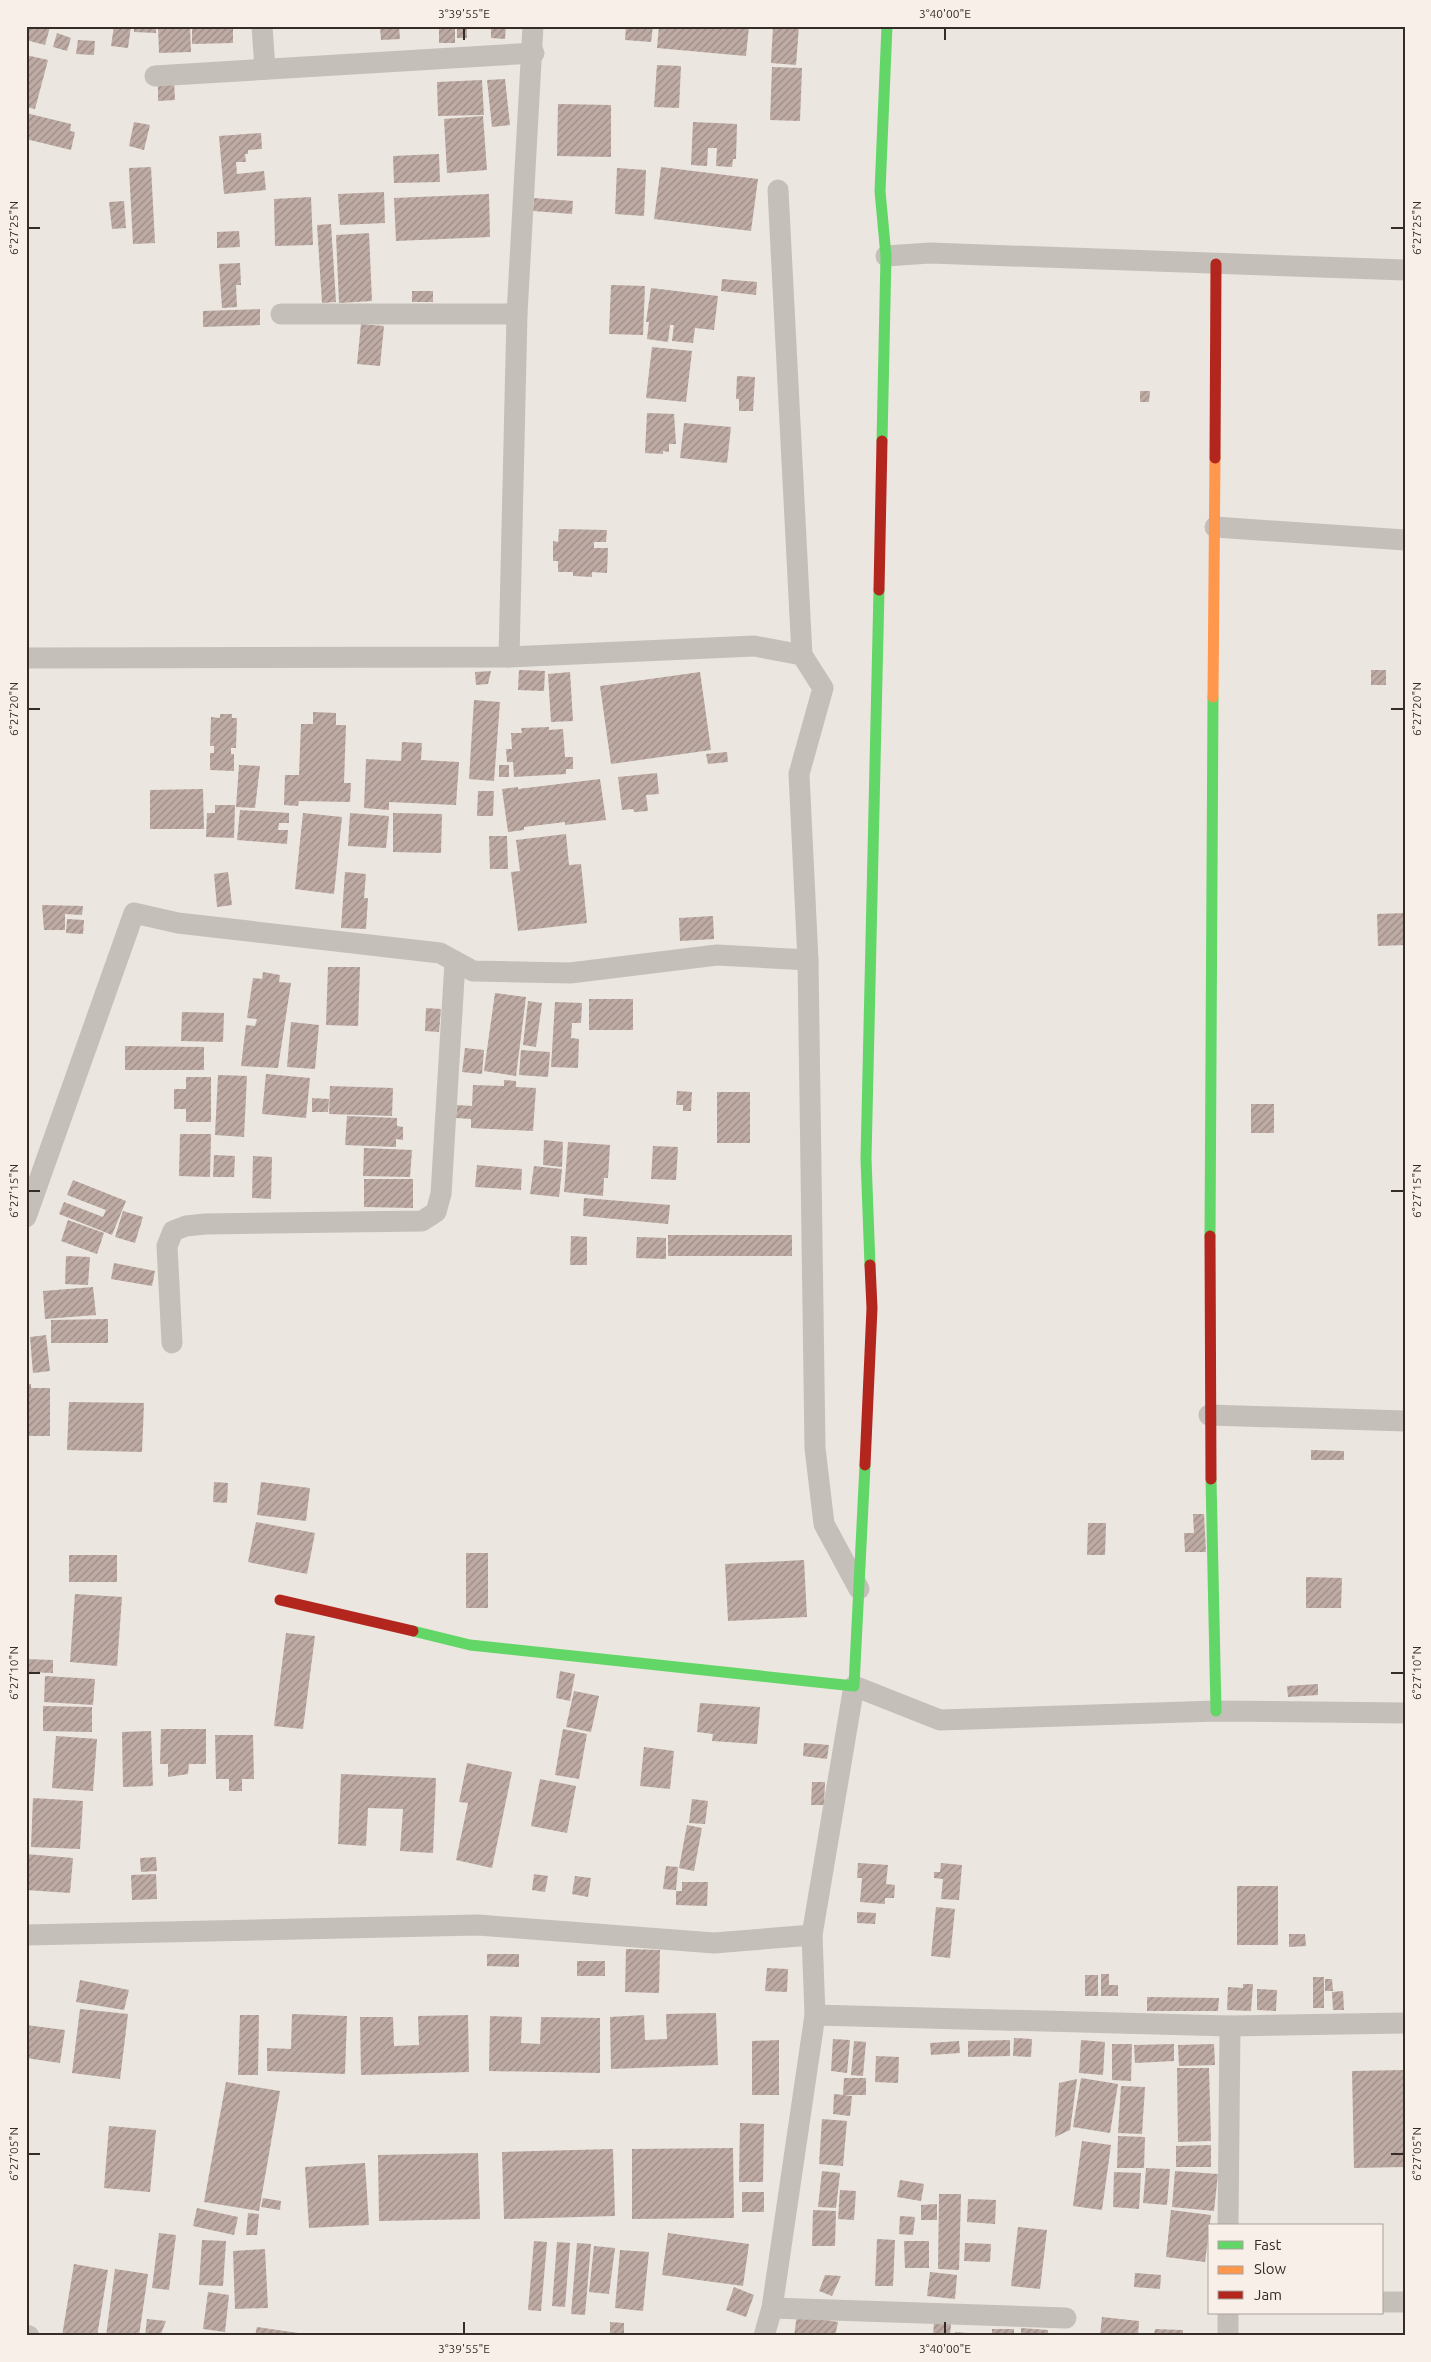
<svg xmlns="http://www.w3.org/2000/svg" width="1431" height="2362" font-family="Ubuntu,sans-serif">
<defs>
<pattern id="building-hatch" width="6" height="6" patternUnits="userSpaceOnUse" patternTransform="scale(1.25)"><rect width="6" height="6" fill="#beaba4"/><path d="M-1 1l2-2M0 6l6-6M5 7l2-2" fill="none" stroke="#9b8b86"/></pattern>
</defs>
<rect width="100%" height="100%" fill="#ece6e0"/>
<g fill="url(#building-hatch)">
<path d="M26,26L50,27L45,45L26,40Z"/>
<path d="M114,26H131L128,48L111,46Z"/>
<path d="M134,26H156V33L134,32Z"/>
<path d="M158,26H190L191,52L159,53Z"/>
<path d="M192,26H233V43L192,44Z"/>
<path d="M380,26H399L400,39L381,40Z"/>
<rect x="457" y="26" width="10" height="12"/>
<path d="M491,26H506L505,39L491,38Z"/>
<path d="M626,26H653L651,42L625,40Z"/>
<path d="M659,26H749L746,56L657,48Z"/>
<path d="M773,26H799L796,65L771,63Z"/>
<rect x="439" y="29" width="16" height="14"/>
<path d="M57,33L71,38L67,51L53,47Z"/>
<path d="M78,40L95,41L94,55L76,54Z"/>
<path d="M26,55L48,60L35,109L26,107Z"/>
<path d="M657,65L681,66L679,108L654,107Z"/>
<path d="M772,67L802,68L800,121L770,120Z"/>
<path d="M505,79L510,125L492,127L487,80Z"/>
<path d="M482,80L484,115L438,116L437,82Z"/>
<path d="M174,81L175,100L158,101V82Z"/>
<path d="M558,104L611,105V157L557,156Z"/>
<path d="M26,113L71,124L70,131L75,132L71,150L26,139Z"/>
<path d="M483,116L487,170L447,173L444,119Z"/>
<path d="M134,122L150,125L144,150L129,146Z"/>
<path d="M693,122L737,124L736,159H733L732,167L716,166L717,148H708L707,166L691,165Z"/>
<path d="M261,133L262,149L248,150V154H245L246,162H236L237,174L264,171L266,190L224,194L219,136Z"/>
<path d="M439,154L440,182L394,183L393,156Z"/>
<path d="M151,167L155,243L133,244L129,168Z"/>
<path d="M661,167L758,179L751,231L654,219Z"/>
<path d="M617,168L646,170L644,216L615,214Z"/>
<path d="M384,192L385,223L340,225L338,194Z"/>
<path d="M489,194L490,237L396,241L394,198Z"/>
<path d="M311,197L313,245L275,246L274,199Z"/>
<path d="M534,198L573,201L572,214L533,211Z"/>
<path d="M124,201L126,228L112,229L109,202Z"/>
<path d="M331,224L336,302L322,303L317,225Z"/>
<path d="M239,231L240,247L217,248V232Z"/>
<path d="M369,233L372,301L339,303L336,235Z"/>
<path d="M240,263L241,285H236L237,307L222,308L219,264Z"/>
<path d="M722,279L757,282L756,295L721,291Z"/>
<path d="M611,285L645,286L643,335L609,334Z"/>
<path d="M651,288L718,296L714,330L695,328L693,343L672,341L674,325H670L668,342L647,339L649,322H646Z"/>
<rect x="412" y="291" width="21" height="11"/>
<path d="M260,309V325L203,327V311Z"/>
<path d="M361,324L384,326L380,366L357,364Z"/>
<path d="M652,347L692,351L686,402L646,398Z"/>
<path d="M737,376L755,377L753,411H739V399H736Z"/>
<path d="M1140,391H1150L1149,402H1140Z"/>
<path d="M647,413L674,414L676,444H669V452L663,451V454L645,453Z"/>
<path d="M684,423L731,427L727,463L680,458Z"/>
<path d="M559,529L607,530L606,542H594V548H608L607,573L592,572V577L573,576V572H558V561H553V541L558,542Z"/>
<path d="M519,670L545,671L544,691L518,690Z"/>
<rect x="1371" y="670" width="15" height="15"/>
<path d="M491,671L488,684L476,685L475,672Z"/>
<path d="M570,672L573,721L551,722L548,674Z"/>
<path d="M700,672L711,750L611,764L600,686Z"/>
<path d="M474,700L500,702L494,781L469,779Z"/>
<path d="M313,712L336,713V725H346L344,783H351L350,802L299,801L298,806L284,805L285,775H299L301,724H313Z"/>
<path d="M220,714H232V718H237L236,748H231V754H234V771L210,770V753H214V746H210L211,717L220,718Z"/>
<path d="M549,727V730L563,729L565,757H573V769H566V774L514,777L513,762H507L506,749H512L511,733H522L521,728Z"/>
<path d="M402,742L422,743L421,760L459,762L456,805L389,802V810L364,808L366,759L401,761Z"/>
<path d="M727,752L728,762L708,764L706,754Z"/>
<path d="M239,765L260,766L255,808L236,807Z"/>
<rect x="499" y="765" width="10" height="12"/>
<path d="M657,773L659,794L646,795L648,811L634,812L633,809L622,810L618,777Z"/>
<path d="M600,779L606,820L565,825V822L524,827V830L508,832L502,789L518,787V789Z"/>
<path d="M203,789L204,829H150V790Z"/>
<path d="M478,791H494L493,816H477Z"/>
<path d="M215,805H235L234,838L206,837L207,813H215Z"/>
<path d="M240,810L289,813V823H279L278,830H288L287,844L237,840Z"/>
<path d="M303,813L342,817L334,894L295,889Z"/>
<path d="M350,813L389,816L386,848L348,846Z"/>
<path d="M393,813L442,814L441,853L393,852Z"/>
<path d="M566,834L569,865L581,864L587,923L518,931L511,872L520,871L516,840Z"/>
<path d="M489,836H507L508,869H490Z"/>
<path d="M228,872L232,905L217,907L214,874Z"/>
<path d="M345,872L366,874L364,898H368L366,929L341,928Z"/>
<path d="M42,905L83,906L82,915L65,914V930H44Z"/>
<path d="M1405,913V945L1378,946L1377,914Z"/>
<path d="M713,916L714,939L680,941L679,918Z"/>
<path d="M67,919L84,920L83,934L66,933Z"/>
<path d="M328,967H360L358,1026L326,1025Z"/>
<path d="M263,972L280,975L279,982L291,983L278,1068L241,1066L246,1025L255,1026L257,1019L247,1018L253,978L262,979Z"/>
<path d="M495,993L526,997L516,1076L484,1071Z"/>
<rect x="589" y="999" width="44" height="31"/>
<path d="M528,1001L542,1003L536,1047L523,1045Z"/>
<path d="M555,1002L582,1003L581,1023H572L571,1038L579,1039L578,1068L551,1067Z"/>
<path d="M426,1008L441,1009L439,1032L425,1031Z"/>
<path d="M182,1012L224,1013L223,1042L181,1041Z"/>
<path d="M291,1022L319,1025L315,1069L287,1067Z"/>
<path d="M125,1046L204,1047V1070H125Z"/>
<path d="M465,1048L484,1050L482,1074L462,1072Z"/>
<path d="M521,1050L550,1052L548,1077L519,1075Z"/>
<path d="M266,1074L310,1078L306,1118L262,1114Z"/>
<path d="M218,1075L247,1076L244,1137L215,1135Z"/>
<path d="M186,1077H211V1122H186V1109H174V1089H186Z"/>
<path d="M504,1080L516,1081V1087L536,1088L533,1131L471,1128V1119L456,1118L457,1105L472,1106L473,1085L504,1086Z"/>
<path d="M330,1086L393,1088L392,1116L329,1114Z"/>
<path d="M677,1091L692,1092L691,1111H683V1105H676Z"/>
<rect x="717" y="1092" width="33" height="51"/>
<path d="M312,1098L329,1099L328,1112H312Z"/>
<rect x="1251" y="1104" width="23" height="29"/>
<path d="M347,1116L397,1118V1126L403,1127V1140L396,1139V1147L345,1145Z"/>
<path d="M180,1134H211L210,1177L179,1176Z"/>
<path d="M544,1140L563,1142L562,1167L543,1165Z"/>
<path d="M568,1142L610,1145L608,1178H604L603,1196L564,1192Z"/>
<path d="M653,1146L678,1147L676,1180L651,1179Z"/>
<path d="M364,1148L412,1150L410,1177L363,1176Z"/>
<path d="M214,1155L235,1156L234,1177H213Z"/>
<path d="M253,1156L272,1157L271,1199L252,1198Z"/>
<path d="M477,1165L522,1169L521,1190L475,1187Z"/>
<path d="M534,1166L562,1169L559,1197L530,1194Z"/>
<path d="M364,1179H413V1208L364,1207Z"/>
<path d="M73,1180L126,1201L112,1235L59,1214L64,1202L103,1217L106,1210L67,1195Z"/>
<path d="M584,1198L670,1205L668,1224L583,1216Z"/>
<path d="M123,1211L143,1217L135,1243L115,1237Z"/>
<path d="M68,1220L104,1233L97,1254L61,1241Z"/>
<rect x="668" y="1235" width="124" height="21"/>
<path d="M571,1236L587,1237V1265H570Z"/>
<path d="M637,1237L666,1238V1259L636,1258Z"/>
<path d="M66,1256L90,1257L88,1285L65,1284Z"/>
<path d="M114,1263L155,1271L152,1286L111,1279Z"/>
<path d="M93,1287L96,1315L45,1319L43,1291Z"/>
<path d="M108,1319V1343H51V1320Z"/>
<path d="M46,1335L50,1371L33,1373L30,1337Z"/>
<path d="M26,1384H31V1388H50V1436H26Z"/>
<path d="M69,1402L144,1403L142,1452L67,1450Z"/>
<path d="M1311,1450L1344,1451V1460H1311Z"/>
<path d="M214,1482L228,1483L227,1503L213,1502Z"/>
<path d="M261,1482L310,1488L306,1521L257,1515Z"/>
<path d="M1193,1514H1204L1206,1552H1185L1184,1533H1194Z"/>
<path d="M256,1522L315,1533L307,1574L248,1562Z"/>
<path d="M1088,1523H1106L1105,1555H1087Z"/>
<rect x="466" y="1553" width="22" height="55"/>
<rect x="69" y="1555" width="48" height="27"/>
<path d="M804,1560L807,1617L728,1621L725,1564Z"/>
<path d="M1306,1577L1342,1578L1341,1608H1306Z"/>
<path d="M75,1594L122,1597L117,1666L70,1662Z"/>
<path d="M286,1633L315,1636L303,1729L274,1726Z"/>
<path d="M26,1659L53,1660V1673L26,1672Z"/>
<path d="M560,1671L575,1674L570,1701L556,1698Z"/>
<path d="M45,1676L95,1679L93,1705L44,1702Z"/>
<path d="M1318,1684V1695L1288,1697L1287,1686Z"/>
<path d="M574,1691L599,1696L591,1732L566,1727Z"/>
<path d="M700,1703L760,1707L757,1744L712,1741L713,1734L697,1732Z"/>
<path d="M43,1706L92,1707V1732L43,1731Z"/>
<path d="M161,1729H206V1764H189L188,1774L168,1777V1764H160Z"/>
<path d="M563,1729L587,1734L579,1779L555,1775Z"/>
<path d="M151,1731L153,1786L123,1787L122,1732Z"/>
<path d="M215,1735H253L254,1779H242V1791H229V1779H216Z"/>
<path d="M56,1736L97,1739L93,1791L52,1788Z"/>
<path d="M804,1743L829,1745L827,1759L803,1756Z"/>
<path d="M644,1747L674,1751L670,1789L640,1786Z"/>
<path d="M467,1763L512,1772L492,1868L456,1860L468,1803L459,1802Z"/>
<path d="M341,1774L436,1778L433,1853L400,1851L403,1809L368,1808L366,1846L338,1844Z"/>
<path d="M540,1779L576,1786L567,1833L531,1826Z"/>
<path d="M812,1782H825L824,1805H811Z"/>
<path d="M33,1798L83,1801L80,1849L31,1847Z"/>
<path d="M692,1799L708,1801L705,1824L689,1823Z"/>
<path d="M687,1825L702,1828L694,1871L679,1868Z"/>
<path d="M26,1854L73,1858L70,1893L26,1890Z"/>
<path d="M156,1857L157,1871L141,1872L140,1858Z"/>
<path d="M858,1863L888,1865L886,1884L895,1885L894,1898H885V1904L860,1902L862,1878H857Z"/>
<path d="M941,1863L962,1865L959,1900L941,1899L943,1879L934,1878V1872H940Z"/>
<path d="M666,1866L678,1867L676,1890L663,1889Z"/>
<path d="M156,1874L157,1899L132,1900L131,1875Z"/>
<path d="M534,1874L548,1876L545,1892L532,1890Z"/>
<path d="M575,1876L591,1878L588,1897L572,1894Z"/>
<path d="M682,1882H708L707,1906L676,1905V1891H682Z"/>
<rect x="1237" y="1886" width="41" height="59"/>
<path d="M936,1907L955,1909L950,1958L931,1956Z"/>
<path d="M857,1912L876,1913L875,1924L857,1923Z"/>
<path d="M1289,1934H1305L1306,1946L1289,1947Z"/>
<path d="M626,1949L660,1950L659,1993L625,1992Z"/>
<path d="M487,1954H519V1967L487,1966Z"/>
<rect x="577" y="1961" width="28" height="15"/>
<path d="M767,1968L788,1969L787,1992L765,1991Z"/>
<path d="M1101,1974H1109V1985H1118V1996H1101Z"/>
<rect x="1085" y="1975" width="13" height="21"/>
<rect x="1313" y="1977" width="11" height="31"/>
<path d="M1325,1979H1332L1333,1991H1325Z"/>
<path d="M80,1980L129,1990L124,2010L76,2002Z"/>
<path d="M1243,1984H1253L1251,2011L1227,2010L1228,1987L1243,1988Z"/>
<path d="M1257,1989L1277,1990L1276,2011L1257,2010Z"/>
<path d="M1343,1991L1344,2010H1333L1332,1992Z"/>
<path d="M1147,1997L1219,1998L1218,2011H1147Z"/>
<path d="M80,2009L128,2014L120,2079L72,2073Z"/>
<path d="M716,2013L718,2065L611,2069L610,2017L644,2015L645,2040L667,2039L666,2014Z"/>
<path d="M292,2014L347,2016L345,2074L267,2071V2048L291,2049Z"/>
<path d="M240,2015H259L258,2075H238Z"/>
<path d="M468,2015L469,2072L361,2075L360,2017H393L394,2046L419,2045L418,2016Z"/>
<path d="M490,2016L522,2017L521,2043L540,2044L541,2017L600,2018V2073L489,2071Z"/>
<path d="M26,2025L65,2030L60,2063L26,2058Z"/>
<path d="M1014,2038L1032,2039L1031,2057L1013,2056Z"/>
<path d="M833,2039L850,2040L847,2073L831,2071Z"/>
<path d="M779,2040V2095H752V2041Z"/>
<path d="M1010,2040V2056L968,2057V2041Z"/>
<path d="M1081,2040L1105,2042L1103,2075L1079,2073Z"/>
<path d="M854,2041L866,2042L863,2076L851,2075Z"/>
<path d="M959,2041L960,2053L931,2055L930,2043Z"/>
<path d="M1112,2044H1132L1131,2081L1112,2080Z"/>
<path d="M1174,2044V2061L1135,2063L1134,2045Z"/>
<path d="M1214,2044L1215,2065L1179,2066L1178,2045Z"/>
<path d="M876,2056L899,2057L898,2083L875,2082Z"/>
<path d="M1177,2068H1209L1211,2141L1178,2142Z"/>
<path d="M1405,2070V2167L1354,2168L1352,2071Z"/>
<path d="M844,2078H866V2095H843Z"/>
<path d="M1081,2078L1118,2084L1110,2133L1073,2127Z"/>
<path d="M1077,2079L1070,2130L1055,2137L1059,2083Z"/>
<path d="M226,2082L280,2091L259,2211L204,2202Z"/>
<path d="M1121,2086L1145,2087L1142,2134L1118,2133Z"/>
<path d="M834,2094L852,2096L850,2116L833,2114Z"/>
<path d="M822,2119L847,2121L843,2166L819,2164Z"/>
<path d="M740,2123L764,2124L763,2182H739Z"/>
<path d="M109,2126L156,2130L150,2192L104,2188Z"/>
<path d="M1118,2136L1145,2137L1144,2168H1117Z"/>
<path d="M1082,2141L1111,2145L1102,2210L1073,2206Z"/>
<path d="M1211,2145V2167H1176V2146Z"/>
<path d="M733,2148L734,2218L632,2219V2149Z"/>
<path d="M613,2149L615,2216L504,2219L502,2152Z"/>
<path d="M478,2153L480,2219L379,2221L378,2155Z"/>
<path d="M365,2163L369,2225L309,2228L305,2167Z"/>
<path d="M1146,2168L1170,2169L1167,2205L1143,2203Z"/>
<path d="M822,2171L840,2173L836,2208L818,2207Z"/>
<path d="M1175,2171L1218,2174L1214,2211L1172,2207Z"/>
<path d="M1114,2172L1141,2173L1139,2209L1113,2207Z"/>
<path d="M900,2180L924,2184L921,2201L897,2197Z"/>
<path d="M840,2190L856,2191L854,2220L838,2219Z"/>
<rect x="742" y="2192" width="22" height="20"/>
<path d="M939,2194H961L959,2270L938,2269Z"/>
<path d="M263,2198L281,2201L280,2210L261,2207Z"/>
<path d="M968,2199L996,2200L995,2224L967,2222Z"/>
<path d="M937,2204V2220H921V2205Z"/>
<path d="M197,2208L238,2217L234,2235L193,2226Z"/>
<path d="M813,2210L836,2211L835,2246H812Z"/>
<path d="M1171,2210L1211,2215L1205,2262L1166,2257Z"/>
<path d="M248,2213L259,2214L257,2235H246Z"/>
<path d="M900,2216L915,2217L913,2235L899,2234Z"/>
<path d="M1018,2227L1047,2230L1040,2289L1011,2286Z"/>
<path d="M159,2233L176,2235L169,2290L152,2288Z"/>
<path d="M668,2233L749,2244L743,2286L662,2275Z"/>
<path d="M877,2239L895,2240L893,2286H875Z"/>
<path d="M202,2240L226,2241L223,2286L199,2285Z"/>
<path d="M534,2241L547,2242L541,2311L528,2310Z"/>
<path d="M904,2241H929V2268H905Z"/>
<path d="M557,2242L570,2243L565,2307L552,2306Z"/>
<path d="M577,2243L591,2244L585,2315L571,2314Z"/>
<path d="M965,2243L991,2244L990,2262L964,2261Z"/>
<path d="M594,2246L615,2248L609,2294L589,2292Z"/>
<path d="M265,2249L268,2308L235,2309L233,2251Z"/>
<path d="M620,2250L649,2252L643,2311L615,2308Z"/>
<path d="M74,2264L108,2270L97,2336H62Z"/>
<path d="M115,2269L148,2274L139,2336H106Z"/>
<path d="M930,2272L957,2275L955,2299L927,2296Z"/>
<path d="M1135,2273L1161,2275L1160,2289L1134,2287Z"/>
<path d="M825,2275L841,2276L832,2296L819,2291Z"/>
<path d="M734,2287L754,2295L746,2317L726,2310Z"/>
<path d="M208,2292L229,2295L225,2332L203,2329Z"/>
<path d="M797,2315L838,2322L835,2336H794Z"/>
<path d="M1102,2317L1139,2321L1138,2336H1100Z"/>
<path d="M147,2319L166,2321L160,2336H145Z"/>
<path d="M610,2322L624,2323V2336H610Z"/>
<path d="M934,2322L951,2324L950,2336H933Z"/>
<path d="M257,2327L312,2335V2336H255Z"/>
<path d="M1021,2328L1048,2330V2336H1021Z"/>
<rect x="992" y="2329" width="22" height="7"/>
<path d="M1155,2329L1183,2330V2336H1154Z"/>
<path d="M955,2332L968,2333V2336H955Z"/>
</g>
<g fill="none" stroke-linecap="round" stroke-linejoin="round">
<g stroke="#c5bfba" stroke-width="21">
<path d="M262,26L265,69"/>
<path d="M155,76L534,53"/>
<path d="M778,190L802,655L823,688L799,774L808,960L815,1448L824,1524L859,1589"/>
<path d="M886,256L930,253L1405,270"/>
<path d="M281,314H517"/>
<path d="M1215,527L1405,540"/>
<path d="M509,657L517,314L533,26"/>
<path d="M26,658L509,657L754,646L802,655"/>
<path d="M26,1217L134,913L178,923L440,953L473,971L570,973L717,955L808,960"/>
<path d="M172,1343L167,1246L173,1231L186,1226L205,1224L422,1221L436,1212L441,1194L455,962"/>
<path d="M1209,1415L1405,1421"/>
<path d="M26,1935L478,1925L714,1943L812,1935"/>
<path d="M815,2015L1230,2026L1405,2023"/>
<path d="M1228,2226L1230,2026"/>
<path d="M1382,2302H1405"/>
<path d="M772,2308L1066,2318"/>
<path d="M26,2335L29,2336"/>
<path d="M764,2336L772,2308L815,2015L812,1935L854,1686L940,1720L1216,1711L1405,1713"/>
<path d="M1228,2336V2313"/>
</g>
<g stroke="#63d668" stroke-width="11">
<path d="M882,441L886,256L880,191L887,26"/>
<path d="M1210,1236L1213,697"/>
<path d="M870,1265L866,1159L879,590"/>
<path d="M1211,1479L1216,1711"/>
<path d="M413,1631L470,1645L854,1686L865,1465"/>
</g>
<path stroke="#ff974d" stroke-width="11" d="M1213,697L1215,458"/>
<g stroke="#b3261e" stroke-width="11">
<path d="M1215,458L1216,264"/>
<path d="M879,590L882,441"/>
<path d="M1210,1236L1211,1479"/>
<path d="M865,1465L872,1308L870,1265"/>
<path d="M280,1600L413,1631"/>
</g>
</g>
<path fill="none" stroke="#352c28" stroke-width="2" d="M464,28V40M945,28V40M28,228H40M1391,228H1404M28,709H40M1391,709H1404M28,1191H40M1391,1191H1404M28,1673H40M1391,1673H1404M28,2154H40M1391,2154H1404M464,2322V2334M945,2322V2334"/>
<rect width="1431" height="2362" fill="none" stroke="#f8f0e8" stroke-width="55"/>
<rect x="1208" y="2224" width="175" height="90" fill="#f8f0e8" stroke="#aaa29b"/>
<rect x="1218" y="2241" width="25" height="8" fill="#63d668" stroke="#aaa29b"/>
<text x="1254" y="2250" font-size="15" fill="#352c28">Fast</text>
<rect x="1218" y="2266" width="25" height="8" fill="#ff974d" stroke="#aaa29b"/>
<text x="1254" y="2274" font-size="15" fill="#352c28">Slow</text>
<rect x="1218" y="2291" width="25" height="8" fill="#b3261e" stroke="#aaa29b"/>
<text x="1254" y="2300" font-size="15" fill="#352c28">Jam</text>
<rect x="28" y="28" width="1376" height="2306" fill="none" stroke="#352c28" stroke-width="2"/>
<g font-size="12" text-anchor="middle" fill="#352c28">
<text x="464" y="18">3°39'55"E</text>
<text x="945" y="18">3°40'00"E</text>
<text transform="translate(14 228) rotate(-90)" y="4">6°27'25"N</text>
<text transform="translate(1417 228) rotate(-90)" y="4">6°27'25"N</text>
<text transform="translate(14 709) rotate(-90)" y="4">6°27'20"N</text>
<text transform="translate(1417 709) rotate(-90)" y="4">6°27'20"N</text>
<text transform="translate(14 1191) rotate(-90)" y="4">6°27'15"N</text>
<text transform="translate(1417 1191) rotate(-90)" y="4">6°27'15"N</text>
<text transform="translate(14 1673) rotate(-90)" y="4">6°27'10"N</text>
<text transform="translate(1417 1673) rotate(-90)" y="4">6°27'10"N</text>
<text transform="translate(14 2154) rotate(-90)" y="4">6°27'05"N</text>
<text transform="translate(1417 2154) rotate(-90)" y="4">6°27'05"N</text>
<text x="464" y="2353">3°39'55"E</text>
<text x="945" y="2353">3°40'00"E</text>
</g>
</svg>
